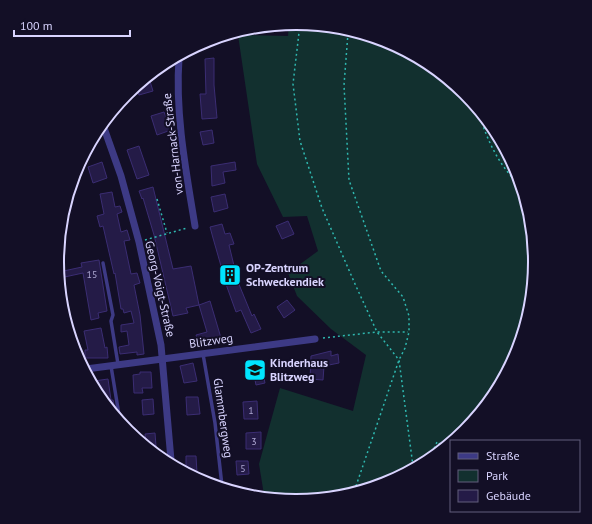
<svg xmlns="http://www.w3.org/2000/svg" width="592" height="524" font-family="'PT Sans',sans-serif">
<rect width="100%" height="100%" fill="#130f26"/>
<path fill="#12302f" d="M296,23L388,41L465,93L517,171L535,262L517,354L465,431L387,483L296,501L264,495L259,464L280,388L353,411L366,355L331,329L297,296L288,273L318,251L307,216L283,217L257,164L238,35L288,36L289,24Z"/>
<g fill="#241b47" stroke="#3b2d73">
<path d="M214,58V85L217,118L202,119L200,94H206L205,59Z"/>
<path d="M149,78L153,91L139,95L136,87Z"/>
<path d="M164,112L171,130L157,135L151,116Z"/>
<path d="M212,130L214,143L203,145L200,132Z"/>
<path d="M139,146L149,175L137,179L127,150Z"/>
<path d="M102,162L107,178L93,183L88,167Z"/>
<path d="M235,162L236,170L223,172L225,183L212,186L211,166Z"/>
<path d="M153,187L173,269L191,266L199,305L210,301L221,338L199,345L196,335L207,332L199,305L186,308L188,313L173,316L154,235L143,198L142,199L139,191Z"/>
<path d="M112,192L115,207L120,206L122,212L117,214L121,232L127,230L130,240L124,241L131,274L137,273L140,283L134,285L140,315L144,354L137,355V352L120,354L119,347L129,345L127,331L121,332V325L134,323L131,311L124,313L123,309H121L115,273L114,274L103,226L100,227L97,216L104,214L100,194Z"/>
<path d="M225,194L228,208L214,212L211,197Z"/>
<path d="M288,221L294,234L282,239L276,226Z"/>
<path d="M222,224L225,234L230,233L234,244L229,245L238,282L252,316L254,314L261,329L251,333L241,310L236,312L227,287L213,238L210,227Z"/>
<path d="M99,260L107,311L98,313L99,318L91,320L83,273L60,278L59,272L82,267L81,263Z"/>
<path d="M287,300L295,310L284,318L277,307Z"/>
<path d="M101,328L105,348L107,347L108,358H85V350H88L84,331Z"/>
<path d="M331,351V356L338,354L339,363L324,366L323,380L310,379L311,356Z"/>
<path d="M258,360L259,365H261L265,383L256,385L255,380H252L249,361Z"/>
<path d="M193,363L197,381L184,383L180,366Z"/>
<path d="M140,372H151L152,388H142L143,393H134L133,375L140,374Z"/>
<path d="M108,379L111,400H113L116,414L94,381Z"/>
<path d="M186,397H198L200,414L187,415Z"/>
<path d="M153,399L154,414L143,415L142,400Z"/>
<path d="M257,401L258,419H244L243,402Z"/>
<path d="M261,432V449H246V433Z"/>
<path d="M155,433L156,446L151,447L146,443L145,434Z"/>
<path d="M186,456H196L197,473H190L186,471Z"/>
<path d="M236,461H248L249,474L237,475Z"/>
</g>
<g fill="none" stroke-linecap="round" stroke-linejoin="round">
<g stroke="#2fb8b0" stroke-width="1.5" stroke-dasharray="2 3" stroke-linecap="butt">
<path d="M300,24L293,84L300,141L322,208L355,284L377,332L399,360L413,466"/>
<path d="M348,33L344,85L349,180L381,271L403,297L409,316V332L405,348L399,360L355,489"/>
<path d="M479,113C487,141 499,165 520,186"/>
<path d="M157,199L167,233"/>
<path d="M145,240L187,228"/>
<path d="M323,338L377,332H408"/>
<path d="M432,453L437,442H439L440,447"/>
</g>
<g stroke="#3d3a85" stroke-width="3.5">
<path d="M103,263L113,315L111,321L118,364"/>
<path d="M203,354L215,423L222,486"/>
<path d="M111,366L120,421"/>
</g>
<g stroke="#3d3a85" stroke-width="7">
<path d="M179,58C175,114 186,171 195,226"/>
<path d="M104,128L121,176L139,242L161,345L171,460"/>
<path d="M86,369L315,339"/>
</g>
</g>
<defs>
<g id="building-square" transform="scale(1.15)"><rect x="-9" y="-9" width="18" height="18" rx="4" fill="#00e5ff" stroke="#130f26"/><path d="M-4-6H4V6H1V3H-1V6H-4ZM-2.5-4.3h1.7v1.8h-1.7ZM.8-4.3h1.7v1.8H.8ZM-2.5-1h1.7V.8h-1.7ZM.8-1h1.7V.8H.8Z" fill="#111"/></g>
<g id="school-square" transform="scale(1.15)"><rect x="-9" y="-9" width="18" height="18" rx="4" fill="#00e5ff" stroke="#130f26"/><path d="M0-5L7-2L0 1L-7-2ZM-4 1L0 2.5L4 1V4Q0 6-4 4Z" fill="#111"/></g>
</defs>
<g fill-rule="evenodd">
<use href="#building-square" x="230" y="275"/>
<use href="#school-square" x="255" y="370"/>
</g>
<g text-anchor="middle" stroke-width="4" stroke-linejoin="round" paint-order="stroke">
<g font-size="10" fill="#aca6d1">
<text x="92" y="278">15</text>
<text x="251" y="414">1</text>
<text x="254" y="445">3</text>
<text x="243" y="472">5</text>
</g>
<g font-size="12" fill="#d9d4ff" stroke="#130f26">
<text transform="translate(173 144) rotate(-97)" y="4">von-Harnack-Straße</text>
<text transform="translate(160 289) rotate(77)" y="4">Georg-Voigt-Straße</text>
<text transform="translate(211 341) rotate(-8)" y="4">Blitzweg</text>
<text transform="translate(223 418) rotate(82)" y="4">Glammbergweg</text>
</g>
<g font-size="12" font-weight="bold" fill="#d9d4ff" stroke="#130f26" text-anchor="start">
<text x="246" y="272">OP-Zentrum<tspan x="246" dy="14">Schweckendiek</tspan></text>
<text x="270" y="367">Kinderhaus<tspan x="270" dy="14">Blitzweg</tspan></text>
</g>
</g>
<path d="M0 0H592V524H0ZM64 262a232 232 0 1 1 464 0a232 232 0 1 1-464 0Z" fill="#130f26" fill-rule="evenodd"/>
<path fill="none" stroke="#d9d4ff" stroke-width="2" d="M64 262a232 232 0 1 1 464 0a232 232 0 1 1-464 0Z"/>
<rect x="450" y="440" width="130" height="72" fill="#130f26" stroke="#625e7d"/>
<rect x="458" y="453" width="20" height="6" fill="#3d3a85" stroke="#625e7d"/>
<text x="486" y="460" font-size="12" fill="#d9d4ff">Straße</text>
<rect x="458" y="470" width="20" height="12" fill="#12302f" stroke="#625e7d"/>
<text x="486" y="480" font-size="12" fill="#d9d4ff">Park</text>
<rect x="458" y="490" width="20" height="12" fill="#241b47" stroke="#625e7d"/>
<text x="486" y="500" font-size="12" fill="#d9d4ff">Gebäude</text>
<path d="M14 30v6h116v-6" fill="none" stroke="#d9d4ff" stroke-width="2"/>
<text x="20" y="30" font-size="12" fill="#d9d4ff" stroke="#130f26" stroke-width="3" paint-order="stroke">100 m</text>
</svg>
